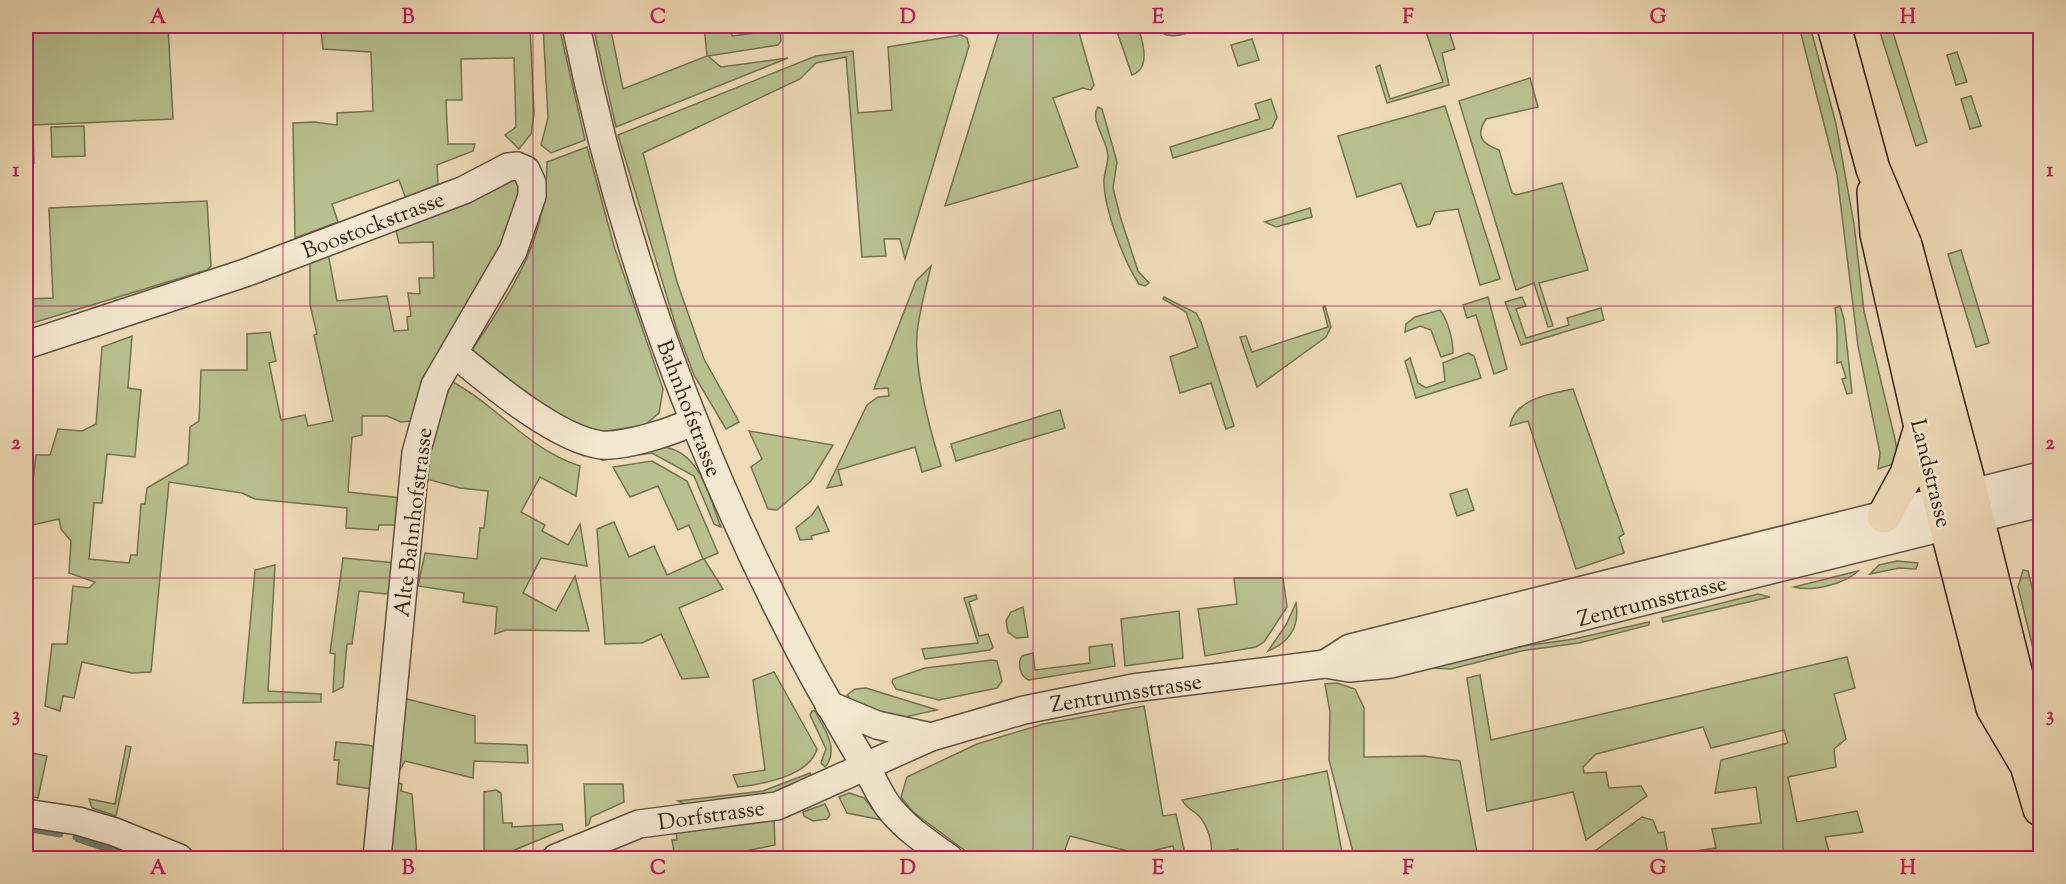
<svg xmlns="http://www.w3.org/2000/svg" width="2066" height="884" font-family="'Sorts Mill Goudy',serif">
<rect width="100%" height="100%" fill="#eedbb7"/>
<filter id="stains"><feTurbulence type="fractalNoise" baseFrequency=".00333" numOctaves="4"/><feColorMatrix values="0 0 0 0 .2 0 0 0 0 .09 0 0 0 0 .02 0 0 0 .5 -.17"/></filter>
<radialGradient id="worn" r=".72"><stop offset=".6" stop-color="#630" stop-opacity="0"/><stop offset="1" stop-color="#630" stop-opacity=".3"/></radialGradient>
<g fill="#b8c08f" stroke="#747252" stroke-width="1.5">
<path d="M26,26H168L173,119L33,125L34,163H26V114H32L29,46H26Z"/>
<path d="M298,26H530L534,114L531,134L519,149L505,135L516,127L514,58L461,59L462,100H446L448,144H475L473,151L437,165L438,184L406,199L399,180L332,204L338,222L295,238L293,123L314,122L337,125V113L373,111L371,52L323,49L321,31H299Z"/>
<path d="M543,26H559L585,140L551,153L541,145L548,118Z"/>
<path d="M593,26H610L623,89L707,56L704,26H730L732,36L764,32V27L780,26L781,41L778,45L708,56L721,67L788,58L616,127Z"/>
<path d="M1001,26H1074L1078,29L1094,85L1091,90L1083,88L1053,98L1078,167L945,206Z"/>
<path d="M1115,26H1138C1142,40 1152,68 1132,75Z"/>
<path d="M1155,26H1210C1191,31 1167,45 1155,26Z"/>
<path d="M1424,26H1438L1440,32L1449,31L1455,49L1442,53L1449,85L1387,103L1376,67L1380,65L1390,99L1443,82Z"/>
<path d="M1799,26H1810L1836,124L1854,224L1864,311L1895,439L1897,452L1893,464L1878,469L1880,453L1858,346L1837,175Z"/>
<path d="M1891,26L1927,142L1916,146L1879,29Z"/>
<path d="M961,35L967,38L969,46L905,259L900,239H884L886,256L862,257L846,57L816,63L800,79L643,153L677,282L704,359L739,422L726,429L694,375L677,330L618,135L816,56L853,51L858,113L892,110L888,47Z"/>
<path d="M1252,39L1259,60L1238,66L1231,45Z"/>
<path d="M1957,52L1967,82L1956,85L1947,55Z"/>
<path d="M1530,78L1538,107L1486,119C1475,136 1482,144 1499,150L1512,193L1516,195L1562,183L1588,270L1539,283L1553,326L1548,327L1534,283L1516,290L1459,101Z"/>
<path d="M1971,96L1981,126L1970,129L1961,99Z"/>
<path d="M1271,99L1277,117L1272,128L1173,158L1170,147L1260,119L1255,104Z"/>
<path d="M1445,106L1500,279L1480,285L1458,209L1435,212L1430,224L1417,227L1401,183L1357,197L1338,136Z"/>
<path d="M1098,107L1102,109L1117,162L1113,188L1120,216L1138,271L1149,283L1145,286L1139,284C1124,262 1103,206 1104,179C1105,171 1108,163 1108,156C1108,141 1089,120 1098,107Z"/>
<path d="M84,126L85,156L52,157L51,127Z"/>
<path d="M587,147L614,246L663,389L659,413L645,425L607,431L589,430L571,425L470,353C512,290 547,241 547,162Z"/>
<path d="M510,178L518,179L524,184L520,211L412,421L401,422L387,416H362V435L352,437L348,492L402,498L399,525H379L378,530L346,528L347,508L255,499L242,493L169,482L151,672L132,673L82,662L74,698L63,696L60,711L45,706L52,644H67L73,586L89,588L95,582L69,573L71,541L61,529L59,519L28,526L36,455H50L58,429L82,431L96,424L102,347L132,336L128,388L141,390L135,457L107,454L102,503H94L89,559L129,563L131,555H137L141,504H145L147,488L188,464L190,427L199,421L201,370H247V334L270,332L276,361L269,363L281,420L305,415L308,426L333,421L314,335L317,334L310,305V259L328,253L337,301L387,296L394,331L408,330L407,317L411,316L408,293L420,294L419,278H434L433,242L399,243L395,227Z"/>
<path d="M207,201L211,266L207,270L26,325V299L53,298L49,208Z"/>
<path d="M1310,208L1312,217L1276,227L1265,222Z"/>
<path d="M1961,250L1989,343L1976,347L1948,254Z"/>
<path d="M931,266C926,288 919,312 917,334C914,372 930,430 941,466L922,472L915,447L838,470L842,485L827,488L867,405L878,397L889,396L888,388L874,389L916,281Z"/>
<path d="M1164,297L1196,313L1201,322L1234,426L1226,429L1211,383L1180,393L1170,357L1198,347L1186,312L1163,299Z"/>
<path d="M1488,297L1507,369L1494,374L1476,315L1467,318L1463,305Z"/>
<path d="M1522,297L1526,306L1516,309L1526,338L1569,325L1567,318L1601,308L1604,320L1521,345L1505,302Z"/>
<path d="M1325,306L1331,327L1326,337L1257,387L1240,337L1246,336L1252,352L1328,327L1323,307Z"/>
<path d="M1840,306L1844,319L1852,393L1847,394L1842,379L1846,378L1841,362L1837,363C1837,345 1838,327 1835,308Z"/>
<path d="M1440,310C1448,321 1453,339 1453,353L1441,357L1431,330L1420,326L1405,332L1406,324L1415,317Z"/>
<path d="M1468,353L1474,356L1481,378L1416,398L1405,361L1410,358L1418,383L1426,388L1445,381L1443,363Z"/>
<path d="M449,380C496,404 527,449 580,466L576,496L540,477L521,512L545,525L542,531L568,545L580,524L587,566L541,558L523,593L556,611L575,576L589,631L506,630L495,634L497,607L463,602L464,593L418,586L425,553L477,559L480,528H484L488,491L460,488L423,478Z"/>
<path d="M1573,389L1624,534L1619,537L1624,553L1576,569L1528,421L1510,426C1514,399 1550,394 1573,389Z"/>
<path d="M1060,410L1065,428L956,461L951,444Z"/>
<path d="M749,431L833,445L811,481L777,510L768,509L751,467L762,459Z"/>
<path d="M662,447C700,450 709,497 721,527L714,524L694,476L652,453L603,460L606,456Z"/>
<path d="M652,461L687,481L718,553L704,559L723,589L679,608L709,677L682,679L661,634L642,643L605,644L597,529L614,522L629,557L654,546L667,575L703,559L689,525L678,530L658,486L630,497L613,467Z"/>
<path d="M1467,489L1474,510L1457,516L1450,494Z"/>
<path d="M818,506L829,531L811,536L812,539L800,540L796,528L812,515Z"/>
<path d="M343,558L396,563L393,589L386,594L359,591L352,644H347L343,687L333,692L335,654L330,653Z"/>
<path d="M1897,561L1918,563L1916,569L1899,568L1870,574L1879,565Z"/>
<path d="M275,565L268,691L321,694V702L243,703L255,570Z"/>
<path d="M2023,570L2028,571L2040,620V677L2018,587Z"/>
<path d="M1858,571C1845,584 1812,592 1794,587Z"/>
<path d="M1234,578H1283L1287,607L1264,642L1256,647L1205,656L1198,609L1237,604Z"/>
<path d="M1758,594L1770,597L1663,622L1662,618Z"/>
<path d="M976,595L977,599L969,602L979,636L988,634L993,647L990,650L925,659L922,649L978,643L964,598Z"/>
<path d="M1296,603C1300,627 1290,642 1268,651L1286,625Z"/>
<path d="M1023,607L1028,637L1016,638L1008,632L1006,621L1011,612Z"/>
<path d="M1179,611L1183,658L1125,666L1121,619Z"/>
<path d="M1649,622V625L1579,643L1521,651L1451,669L1430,668L1524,646L1574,639Z"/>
<path d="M1112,644L1115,666L1029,680C1020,677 1017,663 1022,656L1033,653L1035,670L1090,663L1089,647Z"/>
<path d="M1847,657L1855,688L1834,694L1846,739L1834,749L1836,767L1788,777L1797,822L1857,811L1863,832L1825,837L1830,855C1750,859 1670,859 1588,858V856L1642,817L1653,820L1658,833L1664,832L1668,855L1716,848L1712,829L1761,823L1756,787L1715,793L1721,760L1788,743L1784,730L1711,748L1703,727L1596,754L1583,767L1584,773L1606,772L1609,788L1641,786L1647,796L1586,840L1573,792L1487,811L1467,678L1480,675L1491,740Z"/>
<path d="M992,660L997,661L1002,681L997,688L939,700L896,689L892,682L893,679L925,668Z"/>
<path d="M774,672L817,749C809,776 763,784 738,787L733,775L765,770L753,680Z"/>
<path d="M1337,683L1355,689L1364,708V757L1424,756L1460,761L1478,858H1372L1353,852L1329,760L1330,712L1325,684Z"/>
<path d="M866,688L937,710L896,719L857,706L847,695L855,689Z"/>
<path d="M403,698L475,716V743L527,745L528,763L474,761L473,778L405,761L400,770L395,769Z"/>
<path d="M1144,706L1163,816L1176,814L1186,858H1176L1173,846L1139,854L1070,836L1062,858H975L913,812L901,797L907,777L977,744L1043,724Z"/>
<path d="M812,711H815C824,728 840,750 825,767L821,763L826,749L810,715Z"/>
<path d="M336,742L368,745L378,748L372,789L337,784L339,760H334Z"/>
<path d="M126,746L131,747L116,816L92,808L89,799L115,804Z"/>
<path d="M32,753L47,756L38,798L26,796V780Z"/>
<path d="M1327,771L1343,858H1285L1283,852L1240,858L1238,849L1211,853C1213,842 1207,825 1199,816C1192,809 1187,809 1182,800Z"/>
<path d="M810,773L812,778L779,793L686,805L678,801L763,791Z"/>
<path d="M393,781L402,784L401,791L412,794L417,856H385Z"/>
<path d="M584,784H623L624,802L591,817L589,824L586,826Z"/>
<path d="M496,790L501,793L503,823H512V827L562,824L563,830L495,858H484V792Z"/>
<path d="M849,793L864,798L882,820L847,813L839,797Z"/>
<path d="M825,804L830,815L827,819L813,821L804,816L803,812Z"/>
<path d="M774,820L775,845L741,852L735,858H675L672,840H677L676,830Z"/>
<path d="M76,833L124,849V857L76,841Z"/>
</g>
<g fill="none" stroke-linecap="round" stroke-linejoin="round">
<g stroke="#707e73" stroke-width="7">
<path d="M26,828L60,834"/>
<path d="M76,837L124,853"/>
</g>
<g stroke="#60523d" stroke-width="30">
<g id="minor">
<path d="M576,26C622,251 702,468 810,670C828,703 847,735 866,767C874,781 881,799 892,811C908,830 929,844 949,858"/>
<path d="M26,345L245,273L464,190L508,167L517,166L526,170L532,183V196L513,251L435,385L416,453L377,858"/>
<path d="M454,353C489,382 556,439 601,445C624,447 672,432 694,421"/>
<path d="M1325,664L1350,648L2040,476"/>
<path d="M829,705L877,725L931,737"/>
<path d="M26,813L78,821L115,832L179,858"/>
<path d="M556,858L639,824L777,806L931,737L1024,710L1133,688L1325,664L1349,668L1391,664L2040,503"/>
</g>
</g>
<g stroke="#312414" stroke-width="36">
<g id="major">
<path d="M1834,26L1873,169L1905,245L1966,473L2016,675L2026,730L2027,765L2040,809"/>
<path d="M1874,192L1877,234L1921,427L1993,708L2025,762"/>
<path d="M1884,516L1907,474L1921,427"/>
</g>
</g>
<use href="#minor" stroke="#f4e8d0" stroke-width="27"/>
<use href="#major" stroke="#eedbb7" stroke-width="33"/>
</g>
<path fill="none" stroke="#c2185b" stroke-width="1.5" stroke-opacity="0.55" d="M283,26V858M533,26V858M783,26V858M1033,26V858M1283,26V858M1533,26V858M1783,26V858M26,306H2040M26,578H2040"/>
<g text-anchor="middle" stroke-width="5" stroke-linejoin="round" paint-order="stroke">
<g font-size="22" fill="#312414" stroke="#f4e8d0">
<text transform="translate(373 224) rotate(-21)" y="8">Boostockstrasse</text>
<text transform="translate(690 408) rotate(69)" y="8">Bahnhofstrasse</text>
<text transform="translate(1932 473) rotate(76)" y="8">Landstrasse</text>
<text transform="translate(412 522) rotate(-83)" y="8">Alte Bahnhofstrasse</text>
<text transform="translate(1652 600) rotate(-14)" y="8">Zentrumsstrasse</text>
<text transform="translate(1126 692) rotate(-9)" y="8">Zentrumsstrasse</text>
<text transform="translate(711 814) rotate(-8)" y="8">Dorfstrasse</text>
</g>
</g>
<rect width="2066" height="884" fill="none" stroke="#eedbb7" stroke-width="66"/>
<rect x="33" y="33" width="2000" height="818" fill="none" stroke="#c2185b" stroke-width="2"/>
<g font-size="20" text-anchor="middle" font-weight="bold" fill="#c2185b">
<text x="158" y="23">A</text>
<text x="408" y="23">B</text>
<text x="658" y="23">C</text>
<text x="908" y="23">D</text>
<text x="1158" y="23">E</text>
<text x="1408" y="23">F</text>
<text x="1658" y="23">G</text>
<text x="1908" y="23">H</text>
<text x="16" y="176">1</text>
<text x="2050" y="176">1</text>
<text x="16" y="449">2</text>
<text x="2050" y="449">2</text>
<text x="16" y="721">3</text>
<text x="2050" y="721">3</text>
<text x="158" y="874">A</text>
<text x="408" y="874">B</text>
<text x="658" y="874">C</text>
<text x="908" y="874">D</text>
<text x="1158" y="874">E</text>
<text x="1408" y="874">F</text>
<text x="1658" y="874">G</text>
<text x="1908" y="874">H</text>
</g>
<rect width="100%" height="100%" filter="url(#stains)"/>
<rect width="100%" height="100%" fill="url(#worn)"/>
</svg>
